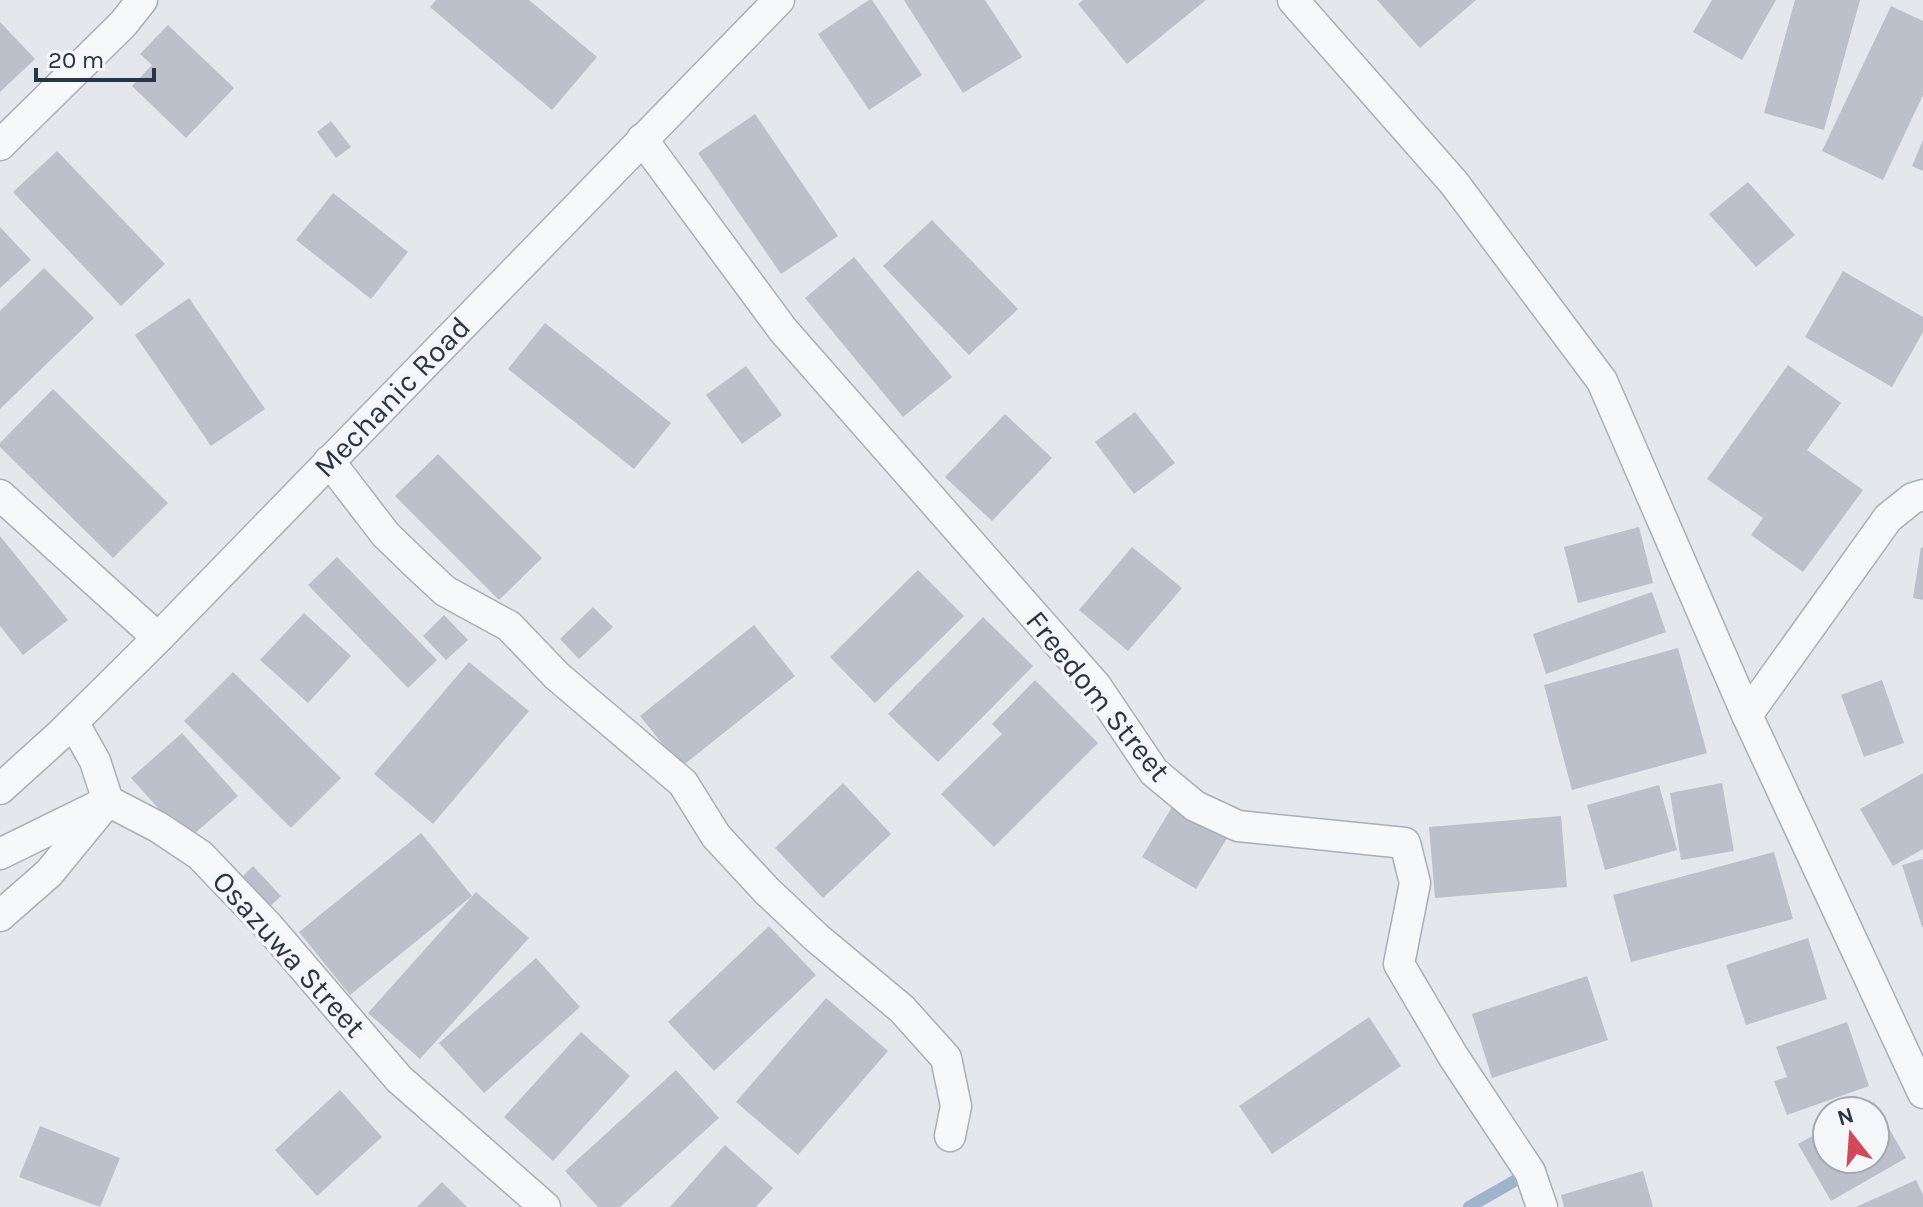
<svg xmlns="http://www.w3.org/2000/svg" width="1923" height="1207" font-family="Karla,sans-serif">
<rect width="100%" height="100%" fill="#e4e7ec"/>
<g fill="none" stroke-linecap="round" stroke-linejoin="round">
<path stroke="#9fb4cc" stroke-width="12" d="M1469,1207L1530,1172"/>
</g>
<g fill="#bbc0ca">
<path d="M436,0H529L597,57L552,110L430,7Z"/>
<path d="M869,0H872L922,75L869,110L818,34Z"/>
<path d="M904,0H985L1022,57L963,93Z"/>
<path d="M1083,0H1206L1127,64L1078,4Z"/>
<path d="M1377,0H1476L1420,48Z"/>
<path d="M1712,0H1776L1742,60L1693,32Z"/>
<path d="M1795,0H1860L1824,130L1764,113Z"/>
<path d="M1891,6L1923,21V95L1883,180L1822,151Z"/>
<path d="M0,22L35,59L0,92Z"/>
<path d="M168,25L234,88L186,138L132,86L152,65L140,54Z"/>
<path d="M755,114L838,236L781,274L698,153Z"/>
<path d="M331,121L351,147L336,158L317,132Z"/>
<path d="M1923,140V171L1912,166Z"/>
<path d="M57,151L165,264L121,306L13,192Z"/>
<path d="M1748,182L1795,235L1756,267L1709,214Z"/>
<path d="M333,193L408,252L371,299L296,240Z"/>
<path d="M932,220L1018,309L969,355L883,266Z"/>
<path d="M0,227L31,260L0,288Z"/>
<path d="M854,257L952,377L903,417L805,298Z"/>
<path d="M44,268L94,318L0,409V311Z"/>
<path d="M1843,271L1923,317V332L1892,387L1805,337Z"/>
<path d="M189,298L265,409L211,446L135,335Z"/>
<path d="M545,323L671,423L634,469L508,369Z"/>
<path d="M1788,365L1841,403L1807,450L1863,490L1803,572L1751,535L1763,518L1707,479Z"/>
<path d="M746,366L782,415L742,444L706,395Z"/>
<path d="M53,389L168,503L113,558L0,447V443Z"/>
<path d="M1135,412L1175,463L1134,494L1095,442Z"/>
<path d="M1005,414L1052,458L992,521L945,477Z"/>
<path d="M438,454L542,558L499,600L395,496Z"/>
<path d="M1639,527L1653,583L1578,603L1564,547Z"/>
<path d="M0,536L68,620L23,655L0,626Z"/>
<path d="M1132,547L1182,588L1128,651L1079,610Z"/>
<path d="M1921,547L1923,548V600L1913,598Z"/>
<path d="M337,557L437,660L408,688L308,585Z"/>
<path d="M918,570L964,616L875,703L830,657Z"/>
<path d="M1652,592L1666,632L1546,674L1533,634Z"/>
<path d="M593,607L613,627L579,659L560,639Z"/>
<path d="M304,613L351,656L308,703L260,660Z"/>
<path d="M444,615L468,640L446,660L423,636Z"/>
<path d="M983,617L1033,666L938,762L888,714Z"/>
<path d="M754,625L795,676L681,767L640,716Z"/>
<path d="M1678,648L1707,753L1572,790L1544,685Z"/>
<path d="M469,662L529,711L433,824L374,774Z"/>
<path d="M233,672L341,778L291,828L184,721Z"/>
<path d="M1035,680L1098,743L994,847L941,794L1002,734L992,724Z"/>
<path d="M1882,680L1904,743L1864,757L1841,695Z"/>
<path d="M182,733L238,796L187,840L131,778Z"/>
<path d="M1923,773V849L1893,866L1860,809Z"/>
<path d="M843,783L891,834L823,898L775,848Z"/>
<path d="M1722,783L1734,851L1681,860L1670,793Z"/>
<path d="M1659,785L1677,850L1605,870L1587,805Z"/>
<path d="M1175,802L1229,835L1196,889L1142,857Z"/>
<path d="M1561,816L1567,887L1435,898L1429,827Z"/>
<path d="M421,833L472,896L350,995L299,932Z"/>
<path d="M1774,852L1793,919L1631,962L1613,895Z"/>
<path d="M1923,859V927H1922L1902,865Z"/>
<path d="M253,866L281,896L263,913L235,884Z"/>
<path d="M476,892L529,938L420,1059L368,1013Z"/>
<path d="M769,926L816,975L714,1071L668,1022Z"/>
<path d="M1808,938L1827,999L1746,1025L1726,965Z"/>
<path d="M536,958L580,1007L484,1093L439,1043Z"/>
<path d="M1587,976L1608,1040L1492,1078L1472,1014Z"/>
<path d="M826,998L888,1051L798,1155L736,1102Z"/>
<path d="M1369,1017L1401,1066L1272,1154L1239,1106Z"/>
<path d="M1847,1022L1869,1086L1787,1115L1774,1081L1787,1077L1776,1047Z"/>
<path d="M581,1032L630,1076L553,1161L504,1117Z"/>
<path d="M676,1070L719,1118L620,1207H598L565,1171Z"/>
<path d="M340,1090L382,1137L317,1196L275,1150Z"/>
<path d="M1874,1102L1906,1158L1831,1201L1798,1144L1827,1128V1159H1875V1111H1857Z"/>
<path d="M40,1126L120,1158L100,1207L19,1177Z"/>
<path d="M725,1145L773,1188L756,1207H670Z"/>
<path d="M1643,1171L1653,1207H1564L1561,1195Z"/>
<path d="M1916,1180L1923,1195V1207H1856Z"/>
<path d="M442,1182L467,1207H417Z"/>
</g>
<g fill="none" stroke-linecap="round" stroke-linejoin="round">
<g stroke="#a9aeb7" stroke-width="33">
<g id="street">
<path d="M1293,0L1454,183L1602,381L1747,715L1923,1093"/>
<path d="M642,139L783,330L1096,686L1154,772L1195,806L1238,826L1405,843L1415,883L1399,964L1453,1056L1530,1172L1542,1207"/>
<path d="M0,145L123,24L142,0"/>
<path d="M329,461L386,535L416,564L445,591L509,626L557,676L683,783L716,836L767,891L817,938L902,1009L946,1058L956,1106L950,1136"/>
<path d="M0,495L158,638"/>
<path d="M1747,715L1888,518L1913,498L1923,495"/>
<path d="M0,789L63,732L158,638L779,0"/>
<path d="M0,854L108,801L158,827L200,855L268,926L399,1079L545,1207"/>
<path d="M0,916L49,873L108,801L95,761L73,722"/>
</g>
</g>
<use href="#street" stroke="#f7f8fa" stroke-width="30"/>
</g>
<g text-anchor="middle" stroke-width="7" stroke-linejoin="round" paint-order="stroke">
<g font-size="30" fill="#2b3445" stroke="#f4f6f9">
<text transform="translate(392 397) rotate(-46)" y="10">Mechanic Road</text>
<text transform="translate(1098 696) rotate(51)" y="10">Freedom Street</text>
<text transform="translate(289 954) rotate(48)" y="10">Osazuwa Street</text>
</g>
</g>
<g transform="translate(1851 1135) rotate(343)"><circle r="38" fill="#f4f6f9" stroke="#a4a8b1" stroke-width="2"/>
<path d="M0-6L14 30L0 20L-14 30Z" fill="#d1495b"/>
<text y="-12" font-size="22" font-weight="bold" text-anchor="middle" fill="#2b3445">N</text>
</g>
<path d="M36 68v12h118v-12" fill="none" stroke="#2b3445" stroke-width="4"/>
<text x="48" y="68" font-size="24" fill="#2b3445" stroke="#f4f6f9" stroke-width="6" paint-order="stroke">20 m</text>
</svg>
